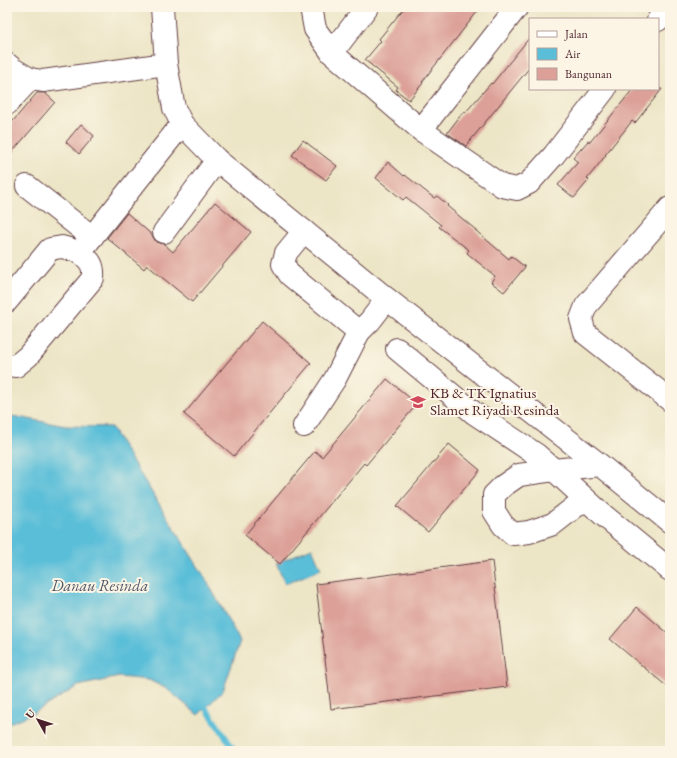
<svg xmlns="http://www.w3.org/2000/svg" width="677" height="758" font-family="'EB Garamond',serif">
<rect width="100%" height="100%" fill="#fcf5e5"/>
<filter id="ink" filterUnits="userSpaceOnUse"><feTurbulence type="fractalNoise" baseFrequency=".025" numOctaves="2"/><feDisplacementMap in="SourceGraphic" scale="8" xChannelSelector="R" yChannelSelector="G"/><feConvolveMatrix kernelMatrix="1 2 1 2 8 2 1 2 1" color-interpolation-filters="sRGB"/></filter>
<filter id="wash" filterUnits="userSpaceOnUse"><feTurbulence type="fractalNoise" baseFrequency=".012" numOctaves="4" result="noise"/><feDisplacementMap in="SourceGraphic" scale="16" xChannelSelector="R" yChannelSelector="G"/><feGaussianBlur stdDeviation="0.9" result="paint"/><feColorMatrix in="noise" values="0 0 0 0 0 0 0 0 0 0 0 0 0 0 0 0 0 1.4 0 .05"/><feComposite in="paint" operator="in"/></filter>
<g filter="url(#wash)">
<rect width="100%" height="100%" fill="#ece5c6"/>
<g fill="#5abed8" stroke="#526e82">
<path d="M7,415L66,426L111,427L204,576L240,641L223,691L198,715L167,689L149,680L119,677L78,686L32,714L7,724Z"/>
<path d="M312,548L321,569L285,584L276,563Z"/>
</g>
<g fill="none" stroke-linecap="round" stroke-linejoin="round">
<path stroke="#5abed8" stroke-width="5.5" d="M206,708L235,751"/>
</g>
<g id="blocks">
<g fill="#dca098">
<path d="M405,7H481L422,82L423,83L409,100L396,90L398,87L365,60L381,41L379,39Z"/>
<path d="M530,37V67L466,146L447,133L464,111L465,113L491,83L492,84Z"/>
<path d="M633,89H662L635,123L632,121L605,155H606L587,179L589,180L574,198L558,185L578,162L573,158L588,141L590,142Z"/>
<path d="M37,93H45L55,102L7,158V128Z"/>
<path d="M81,124L94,136L79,154L66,142Z"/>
<path d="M303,140L337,166L326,180L292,155Z"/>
<path d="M388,162L404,176L405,175L434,198L437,196L448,205L447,206L476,230H475L509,259L511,256L525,267L504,292L491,282L495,276L467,253L469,250L439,227L441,225L406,197L403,200L376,178Z"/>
<path d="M215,202L251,232L192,302L147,265L144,269L107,238L127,213L152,235L153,237L156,242L164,244L173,252Z"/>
<path d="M262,321L311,363L234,456L184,414Z"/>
<path d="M387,379L417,404L366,465L364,463L280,564L245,535L315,451L322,457Z"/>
<path d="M449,444L480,470L428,532L397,506Z"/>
<path d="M492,561L507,687L331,709L316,584Z"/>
<path d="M637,607L670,635V689L610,639Z"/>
</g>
</g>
</g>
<g filter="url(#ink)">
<use href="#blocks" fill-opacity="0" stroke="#623d42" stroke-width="1"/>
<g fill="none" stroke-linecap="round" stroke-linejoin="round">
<g stroke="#623d42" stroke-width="24">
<g id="minor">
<path d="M162,7L166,64L174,108L182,124L217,160L387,299L600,465L670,522"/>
<path d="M311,7L315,29L332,53L421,130L502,186L517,189L529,183L554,155L605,89"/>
<path d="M658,20L668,7"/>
<path d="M332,53L367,7"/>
<path d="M7,64L13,69L30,79L43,81L166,64"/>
<path d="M7,104L30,79"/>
<path d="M421,130L517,7"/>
<path d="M27,186L92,237"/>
<path d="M670,208L586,306L581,319L585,333L670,400"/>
<path d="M304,231L286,253L283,264L290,275L359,332L370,321L387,299"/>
<path d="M164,232L217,160"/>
<path d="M7,301L50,249L62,247L80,252L182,124"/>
<path d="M397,349L474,413L537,455L554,470L602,514L670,570"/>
<path d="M7,365L16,366L28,356L93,278C94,264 90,261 80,252"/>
<path d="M304,426L335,379L359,332"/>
<path d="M585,499L553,524L529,532L513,534L503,525L494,511V495L503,486L519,475L554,470L600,465"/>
</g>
</g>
<use href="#minor" stroke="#fff" stroke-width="22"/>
</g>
</g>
<defs>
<g id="school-bare" transform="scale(1.2)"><path d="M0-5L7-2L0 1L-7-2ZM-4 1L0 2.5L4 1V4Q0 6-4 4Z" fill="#d1495b" stroke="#fcf5e5" stroke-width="2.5" paint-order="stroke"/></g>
</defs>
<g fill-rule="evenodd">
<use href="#school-bare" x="418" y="402"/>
</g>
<g text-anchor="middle" stroke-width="4" stroke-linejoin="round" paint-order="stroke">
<g font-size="15" fill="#4a1f2b" stroke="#fcf5e5" text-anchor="start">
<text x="430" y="398">KB &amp; TK Ignatius<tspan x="430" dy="17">Slamet Riyadi Resinda</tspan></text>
</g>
<g font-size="16" font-style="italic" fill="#505768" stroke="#fcf5e5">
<text x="100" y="591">Danau Resinda</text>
</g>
</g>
<rect width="677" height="758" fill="none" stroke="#fcf5e5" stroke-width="24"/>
<rect x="529" y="18" width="130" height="72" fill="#fcf5e5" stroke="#b59f9b"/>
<rect x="537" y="31" width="20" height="6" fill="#ffffff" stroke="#b59f9b"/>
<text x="565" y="38" font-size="12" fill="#4a1f2b">Jalan</text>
<rect x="537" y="48" width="20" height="12" fill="#5abed8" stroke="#b59f9b"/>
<text x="565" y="58" font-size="12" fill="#4a1f2b">Air</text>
<rect x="537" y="68" width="20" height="12" fill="#dca098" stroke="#b59f9b"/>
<text x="565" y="78" font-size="12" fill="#4a1f2b">Bangunan</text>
<g transform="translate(38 720) rotate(309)" stroke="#fcf5e5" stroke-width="3" paint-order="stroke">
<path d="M0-3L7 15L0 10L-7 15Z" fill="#4a1f2b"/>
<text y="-6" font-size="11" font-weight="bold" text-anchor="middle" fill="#4a1f2b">U</text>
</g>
</svg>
